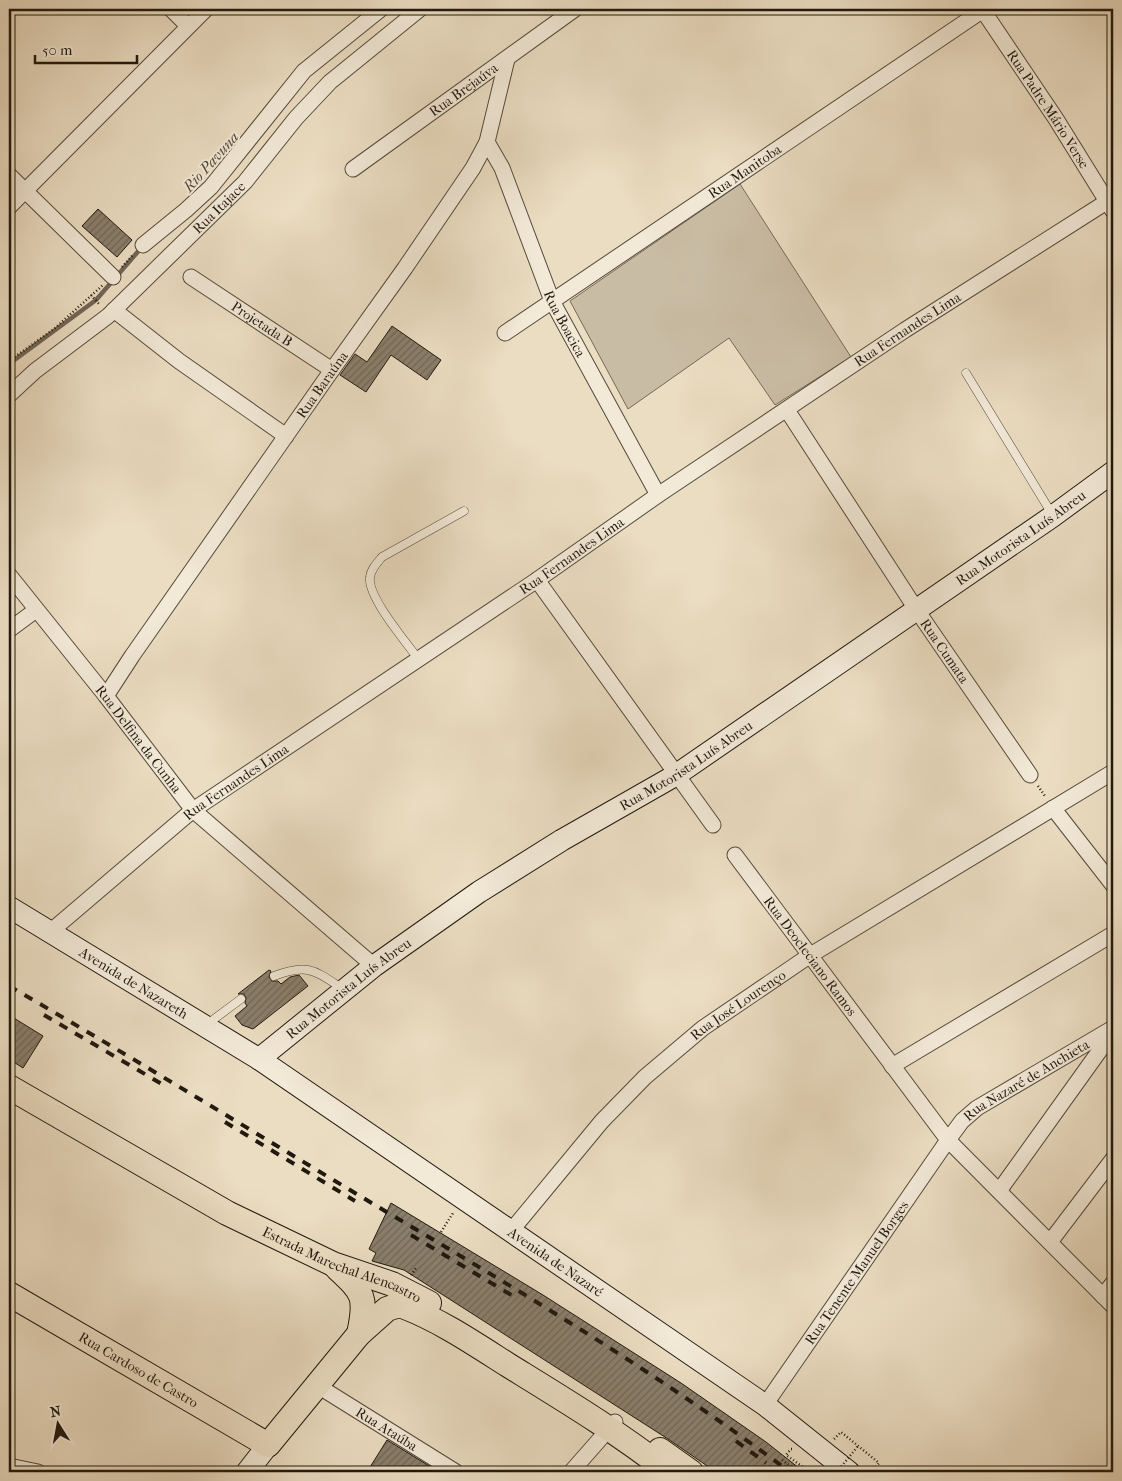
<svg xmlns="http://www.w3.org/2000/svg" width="1122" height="1481" font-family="'IM FELL French Canon',serif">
<defs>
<pattern id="building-hatch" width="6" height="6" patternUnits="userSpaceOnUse" patternTransform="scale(1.25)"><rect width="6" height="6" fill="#8a7f6c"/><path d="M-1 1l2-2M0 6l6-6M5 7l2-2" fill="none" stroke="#706757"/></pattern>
</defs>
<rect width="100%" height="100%" fill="#ebddc2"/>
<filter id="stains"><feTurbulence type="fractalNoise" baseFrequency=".004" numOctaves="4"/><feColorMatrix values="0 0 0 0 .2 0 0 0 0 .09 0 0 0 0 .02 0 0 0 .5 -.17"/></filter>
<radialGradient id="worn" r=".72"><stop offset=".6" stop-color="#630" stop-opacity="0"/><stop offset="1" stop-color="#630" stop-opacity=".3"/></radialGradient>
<path fill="#c9bca4" stroke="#756a5a" d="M740,184L851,357L775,405L729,338L628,409L570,301Z"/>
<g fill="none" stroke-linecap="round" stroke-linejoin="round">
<path stroke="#716656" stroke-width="4.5" d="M9,364L96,300L142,247"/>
</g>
<g fill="url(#building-hatch)" stroke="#21190f">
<path d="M98,209L132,240L117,257L82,226Z"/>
<path d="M392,326L441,360L427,380L391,355L366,392L340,375L355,354L367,362Z"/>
<path d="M269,970L271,971L269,977L272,981H278L281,984L290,977L299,975L308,986L253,1029L242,1025L235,1016L247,1006L245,1003L246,998L244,994H238Z"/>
<path d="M9,1015L43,1036L23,1068L9,1059Z"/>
<path d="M391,1203L543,1295L681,1383L766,1442L804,1472H716L668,1439L404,1270L372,1261L376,1253L369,1249Z"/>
<path d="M387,1440L439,1472H367Z"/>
</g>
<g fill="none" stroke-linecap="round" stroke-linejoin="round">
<g stroke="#544a3c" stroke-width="9">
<g id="service">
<path d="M966,373L1052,514"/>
<path d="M419,660C407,643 367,597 370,577C371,569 377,563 382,557L464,511"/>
<path d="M274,976C308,963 314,970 343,989"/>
<path d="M206,1025L241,999"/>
</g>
</g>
<g stroke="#544a3c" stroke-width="17">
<g id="minor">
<path d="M171,9L188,26"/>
<path id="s1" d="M982,9L1056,119L1113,211"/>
<path id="s2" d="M487,142L502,168L552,301L658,495"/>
<path id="s3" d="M353,169L575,9"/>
<path d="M9,175L113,277"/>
<path d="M9,207L206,9"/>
<path d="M143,245L186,210L211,187L304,71L381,9"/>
<path id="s4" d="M191,277L332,370"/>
<path d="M114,310L179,361L286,436"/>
<path id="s5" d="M505,333L983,10"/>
<path id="s6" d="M9,395L35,371L108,316L245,182L296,118L330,82L420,9"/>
<path id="s7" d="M787,410L916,609L1030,775"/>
<path id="s8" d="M9,575L106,696L193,810L374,966"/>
<path d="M537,580L713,825"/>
<path d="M9,630L36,610"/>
<path id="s9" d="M106,696L132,656L332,370L405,268L473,168L487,142L507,59"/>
<path d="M1053,808L1113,885"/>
<path id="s10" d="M735,855L948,1140L1113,1306"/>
<path id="s11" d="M50,932L193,810L537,580L658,495L905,330L1108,201"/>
<path d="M892,1066L1113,934"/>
<path d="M999,1191L1113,1032"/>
<path id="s12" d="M511,1231L602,1121L645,1077L703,1028L809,956L1113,772"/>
<path d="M1050,1242L1113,1159"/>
<path d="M1103,1296L1113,1283"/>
<path id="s13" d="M318,1386L456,1472"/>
<path id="s14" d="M765,1405L948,1140L962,1121L977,1108L1113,1028"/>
<path d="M9,1466L38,1472"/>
<path d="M571,1472L615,1422"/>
</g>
</g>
<g stroke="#21190f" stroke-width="23">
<g id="secondary">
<path id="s15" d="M9,907L259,1059L765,1405L849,1472"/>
<path id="s16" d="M259,1059L374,966L479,892L562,840L676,775L1053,516L1113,472"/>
<path d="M247,1472L268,1445"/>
</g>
</g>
<g stroke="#21190f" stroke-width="26">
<g id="primary">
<path id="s17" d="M9,1087L227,1213L333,1264L392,1284L429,1303"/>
<path d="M337,1268C364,1293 367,1297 359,1334"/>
<path id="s18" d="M9,1294L268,1445L359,1334L387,1309L399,1305L405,1307C441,1321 475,1344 508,1365C563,1399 618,1432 669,1472"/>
<path d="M660,1450L691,1472"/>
</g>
</g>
<g stroke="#21190f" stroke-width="2.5" stroke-dasharray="1 2.5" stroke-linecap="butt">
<path d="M122,267L133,255"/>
<path d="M91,295L100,305"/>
<path d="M9,361L54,329L103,285"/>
<path d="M1038,786L1045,796"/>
<path d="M441,1232L453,1213"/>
<path d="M411,1275L416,1268"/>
<path d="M834,1439L841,1432L879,1463L872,1472"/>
<path d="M792,1449H791L786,1455L810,1472"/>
<path d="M782,1460L798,1472"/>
</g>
<use href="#service" stroke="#f2e9d7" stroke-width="8"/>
<use href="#minor" stroke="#f2e9d7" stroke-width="15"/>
<use href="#secondary" stroke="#f2e9d7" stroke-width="21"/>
<use href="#primary" stroke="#ebddc2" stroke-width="24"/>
<g stroke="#21190f" stroke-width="4" stroke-dasharray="9 9" stroke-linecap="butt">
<path d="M9,986C137,1060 263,1138 390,1214C527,1295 663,1377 790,1472"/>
<path d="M44,1015L167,1087"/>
<path d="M225,1122L355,1201"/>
<path d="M411,1235L518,1299"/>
<path d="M736,1441L766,1463"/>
</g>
<path stroke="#21190f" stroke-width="2.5" stroke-dasharray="1 2.5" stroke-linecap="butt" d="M837,1472L858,1446"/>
</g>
<g text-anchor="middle" stroke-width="4" stroke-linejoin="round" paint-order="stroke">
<g font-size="14" fill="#21190f" stroke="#f2e9d7">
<text dy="5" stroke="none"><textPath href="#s3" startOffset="136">Rua Brejaúva</textPath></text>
<text dy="5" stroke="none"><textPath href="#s1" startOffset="120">Rua Padre Mário Verse</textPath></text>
<text dy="5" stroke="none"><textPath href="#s5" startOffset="289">Rua Manitoba</textPath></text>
<text dy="5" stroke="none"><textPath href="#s6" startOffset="282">Rua Itajace</textPath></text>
<text dy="5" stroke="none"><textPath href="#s4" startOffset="85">Projetada B</textPath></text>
<text dy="5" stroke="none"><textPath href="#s2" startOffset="198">Rua Boacica</textPath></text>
<text dy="5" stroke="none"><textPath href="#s11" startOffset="1049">Rua Fernandes Lima</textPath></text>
<text dy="5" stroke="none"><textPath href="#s9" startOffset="379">Rua Baraúna</textPath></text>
<text dy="5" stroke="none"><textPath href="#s16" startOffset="924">Rua Motorista Luís Abreu</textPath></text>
<text dy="5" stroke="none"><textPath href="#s11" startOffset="644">Rua Fernandes Lima</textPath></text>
<text dy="5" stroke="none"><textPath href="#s7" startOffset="288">Rua Cumata</textPath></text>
<text dy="5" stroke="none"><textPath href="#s8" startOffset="209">Rua Delfina da Cunha</textPath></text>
<text dy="5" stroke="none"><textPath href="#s16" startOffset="519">Rua Motorista Luís Abreu</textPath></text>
<text dy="5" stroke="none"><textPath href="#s11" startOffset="239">Rua Fernandes Lima</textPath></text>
<text dy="5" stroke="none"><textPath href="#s10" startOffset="126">Rua Deocleciano Ramos</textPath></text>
<text dy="5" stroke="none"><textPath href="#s15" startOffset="146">Avenida de Nazareth</textPath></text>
<text dy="5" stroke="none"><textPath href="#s16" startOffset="114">Rua Motorista Luís Abreu</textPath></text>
<text dy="5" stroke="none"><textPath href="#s12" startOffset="322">Rua José Lourenço</textPath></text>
<text dy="5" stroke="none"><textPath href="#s14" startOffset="422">Rua Nazaré de Anchieta</textPath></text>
<text dy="5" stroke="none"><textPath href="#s15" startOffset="652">Avenida de Nazaré</textPath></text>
<text dy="5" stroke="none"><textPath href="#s17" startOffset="378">Estrada Marechal Alencastro</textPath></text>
<text dy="5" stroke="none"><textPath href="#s14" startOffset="161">Rua Tenente Manuel Borges</textPath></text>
<text dy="5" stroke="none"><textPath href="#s18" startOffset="150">Rua Cardoso de Castro</textPath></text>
<text dy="5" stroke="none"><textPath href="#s13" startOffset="81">Rua Ataúba</textPath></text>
</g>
<g font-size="15" font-style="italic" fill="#564d3e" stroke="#f2e9d7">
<text transform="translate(211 162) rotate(-48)" y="5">Rio Pavuna</text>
</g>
</g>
<rect width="1122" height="1481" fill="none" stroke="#ebddc2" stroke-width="30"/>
<rect x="10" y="10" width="1102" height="1461" fill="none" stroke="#21190f" stroke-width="2.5"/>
<rect x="15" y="15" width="1092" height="1451" fill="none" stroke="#21190f"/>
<g transform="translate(58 1424) rotate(349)" stroke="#f2e9d7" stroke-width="4" paint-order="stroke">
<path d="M0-4L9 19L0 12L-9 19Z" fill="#21190f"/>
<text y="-8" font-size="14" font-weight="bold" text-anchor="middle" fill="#21190f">N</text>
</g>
<path d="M35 55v8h102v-8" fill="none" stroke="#21190f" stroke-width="2.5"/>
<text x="42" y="55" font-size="15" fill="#21190f" stroke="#f2e9d7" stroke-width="4" paint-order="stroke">50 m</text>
<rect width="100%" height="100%" filter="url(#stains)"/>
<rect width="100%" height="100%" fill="url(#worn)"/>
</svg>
